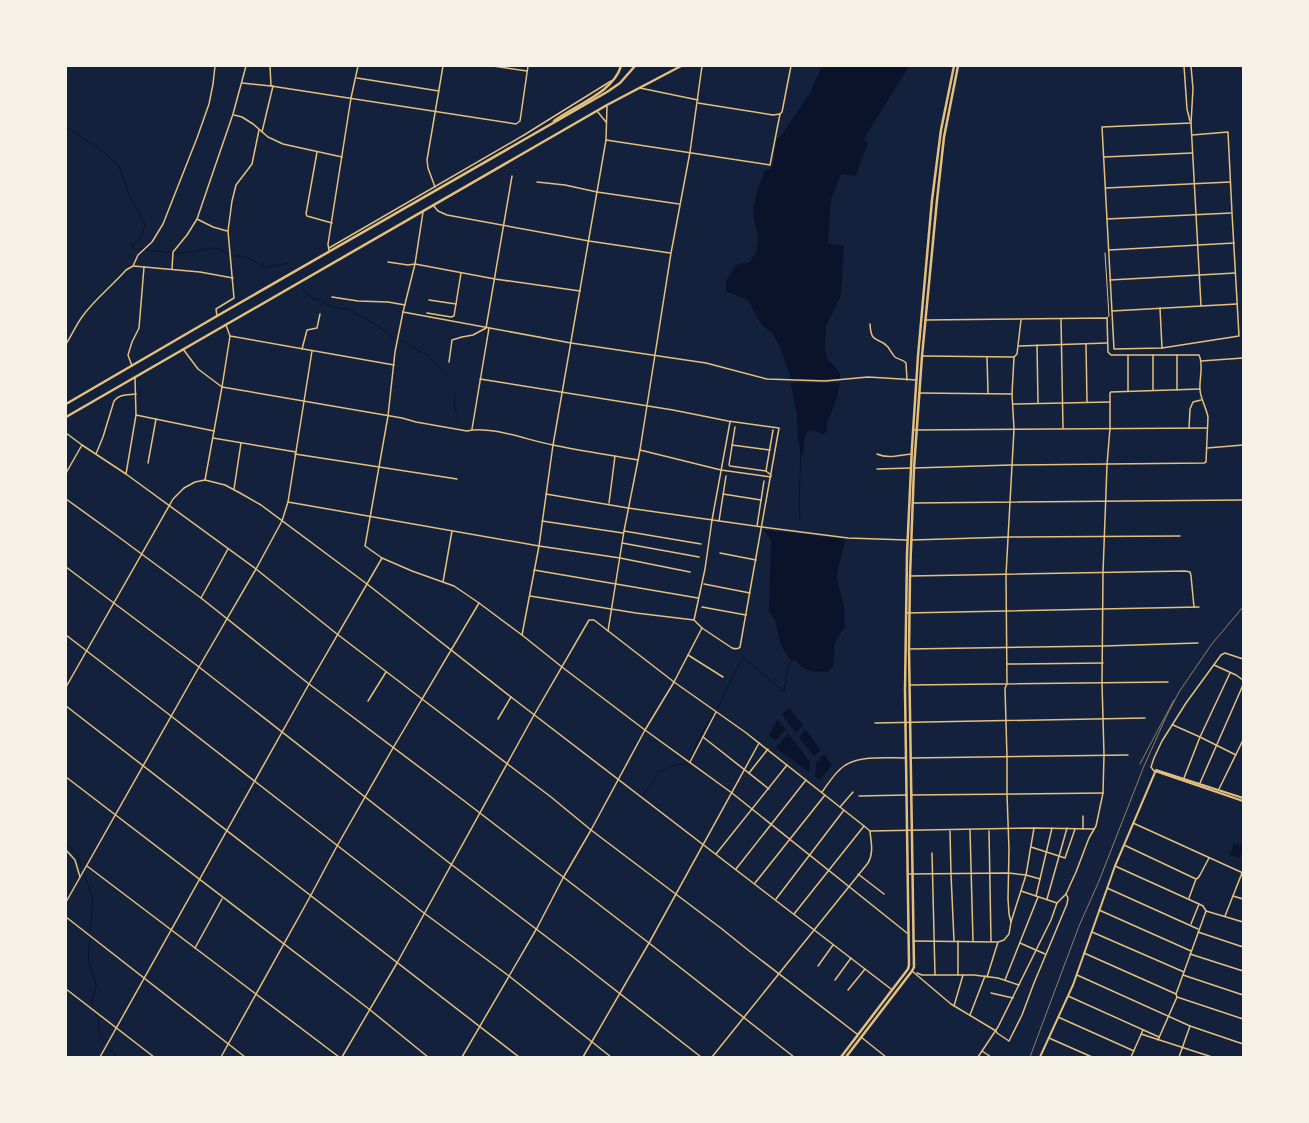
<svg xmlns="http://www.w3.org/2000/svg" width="1309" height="1123" font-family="'IBM Plex Serif',serif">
<rect width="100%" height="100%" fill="#14213d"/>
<g fill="#0b132b">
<path d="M822,66H909L863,140L868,142L856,176L841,174L831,200L828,243L844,246L841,295L826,327L825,349L827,359L836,367L840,374V379H791L780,347L772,332C760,328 755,313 749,301L726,291V281L736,265L742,263H748C757,255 759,245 757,232C757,228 754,225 754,221C751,205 759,183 766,170L771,169L773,164L777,139L780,137L810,93Z"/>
<path d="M793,383H840L837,398L827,423V431L824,434H821C815,431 813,429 807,432L804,443L803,455L800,456V447L798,440L797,415L791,384Z"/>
<path d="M764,530L846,539L838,568L837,580L844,606L845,627L835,642L833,667L828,672L810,671L801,667L797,661L791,660L781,646L775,620L769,611L771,541Z"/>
<path d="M789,708L803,725L796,733L782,715Z"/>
<path d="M777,720L786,729L775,741L769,736Z"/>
<path d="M805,729L821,750L814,756L799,738Z"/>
<path d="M788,733L810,762L809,772L776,748Z"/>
<path d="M824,754L832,765L820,780L815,777L816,763Z"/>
<path d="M1234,843L1243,846L1240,858L1230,855Z"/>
</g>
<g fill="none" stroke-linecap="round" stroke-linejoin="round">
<g stroke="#0b132b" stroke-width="1">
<path d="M66,127L101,150L119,166L128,192L145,225L143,233L140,240L132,245L134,249L136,250L143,248L151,251L178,253L191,252L212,248L220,249L230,256"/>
<path d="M235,256C247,255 255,262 265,268L288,263"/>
<path d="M302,289L313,299L320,300L327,305L336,308L348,309"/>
<path d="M351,311L374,323L395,339"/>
<path d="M399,339L427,355L446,375"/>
<path d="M454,393L455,407L458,419"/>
<path d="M800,520L799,496L801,455"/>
<path d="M717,708L743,657L784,692L787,672L791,659"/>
<path d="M690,759L699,738L714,713"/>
<path d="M643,795C657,775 660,765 687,764"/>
<path d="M66,842L78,856L81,866"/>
<path d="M84,874L93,899L90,930"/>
<path d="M90,941C87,951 89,963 92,973C93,977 96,981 96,985C97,992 91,997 92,1004"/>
<path d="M99,1019C96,1027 101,1035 104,1043"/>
<path d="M109,1049L114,1053L116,1057"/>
</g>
<path stroke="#e5c07b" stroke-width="1" d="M1105,253L1109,316L1107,318"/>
<g stroke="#e5c07b" stroke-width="1.5">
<path d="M270,66L271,86"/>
<path d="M493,66L527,71"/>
<path d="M1184,66L1187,109L1190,121"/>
<path d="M1191,66L1193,89L1191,123L1201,306"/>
<path d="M357,78L439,91"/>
<path d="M242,83L271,86L516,124L520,121L528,66"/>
<path d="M640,88L698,100"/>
<path d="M698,103L773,115L780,114"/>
<path d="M597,111L606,122"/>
<path d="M234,115L242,117L253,124L268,137L283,144L342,157"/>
<path d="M1191,123L1102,127L1114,349L1162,348L1239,336L1232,213L1228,132L1192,135"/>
<path d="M262,132L273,86"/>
<path d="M606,140L770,165L780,114L782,112L791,66"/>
<path d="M317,152L306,214L307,216L332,223"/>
<path d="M1104,157L1192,153"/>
<path d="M537,182L565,185L597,192L679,204"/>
<path d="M435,187L428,168L427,160L443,66"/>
<path d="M1106,188L1230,182"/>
<path d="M433,205L438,211L447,215L589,241L670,253"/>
<path d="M423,212L415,264L403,312L395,352L388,416L365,546L382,558L412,571L454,586L479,603L522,635L562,667L645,730L732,793L907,933"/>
<path d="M197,219L213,227L227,231"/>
<path d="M1107,219L1231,213"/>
<path d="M329,248L524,135L611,81"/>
<path d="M1109,250L1234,243"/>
<path d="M329,251L328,244L351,98L358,66"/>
<path d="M388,262L408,265L415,264L495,279L580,291"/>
<path d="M133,266L200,272L233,278"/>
<path d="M172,269L173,252L187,235L197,219L233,114L246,66"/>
<path d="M1110,280L1235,273"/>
<path d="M332,297L358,301L388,302L405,305"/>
<path d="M429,300L456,304"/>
<path d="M1160,308L1162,348"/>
<path d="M1112,311L1237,304"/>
<path d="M403,312L571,343L706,363L767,379L825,381L868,377L917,380"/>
<path d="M427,313L451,317L454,316L461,273"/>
<path d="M217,316L216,309L234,298L228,231L232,201L236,185L252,164L259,130"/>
<path d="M1061,319L1063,428"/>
<path d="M870,324C871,345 878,336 888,347C890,350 892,354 895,357C899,360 903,359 906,363L907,380"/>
<path d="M226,325L230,336L394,365"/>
<path d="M66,344C72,335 76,325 82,317C94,300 112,286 126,270L133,266L138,255L152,242L163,224L197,138L209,104L213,84L215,66"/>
<path d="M1086,344L1087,402"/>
<path d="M1037,345L1038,403"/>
<path d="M1019,346L1107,343"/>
<path d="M183,349L198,369L222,387L402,418L416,422L467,431C490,425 530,441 553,445C581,451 610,455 638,460"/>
<path d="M302,349L307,330L317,328L320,314"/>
<path d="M1128,355V391"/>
<path d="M923,356L1014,357L1017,354L1021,320"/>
<path d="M987,357L988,393"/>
<path d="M1201,361L1243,358"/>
<path d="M449,362L452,340L462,337L473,335L486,328L512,176"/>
<path d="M132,366L128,355L132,342L139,328L144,267"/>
<path d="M480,379L673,410L728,421L779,428L740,647C738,650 735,649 732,648L702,628L694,620L636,613L530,596"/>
<path d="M1153,390V355"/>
<path d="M1177,390V355"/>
<path d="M919,393L1012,394"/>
<path d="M1013,404L1110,402"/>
<path d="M136,415L214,431"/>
<path d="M735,427L729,465L730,466L766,471"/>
<path d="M1189,428L1190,409L1193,402L1201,400"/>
<path d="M472,429L489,328"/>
<path d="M913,430L1207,428"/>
<path d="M66,433L82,445L126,474L256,569L337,634L422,699L551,797L591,830L722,929L748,950L857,1034"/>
<path d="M213,438L296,452"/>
<path d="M732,445L770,450"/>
<path d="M1207,448L1243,445"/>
<path d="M640,450L721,470L771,477"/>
<path d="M96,454L103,437L114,401C119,394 127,395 136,394"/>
<path d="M295,454L457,479"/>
<path d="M877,454C888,459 899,455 911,454"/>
<path d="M148,463L156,419"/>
<path d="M914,468L1011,465L1204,463L1206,462L1208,417C1206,407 1201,400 1200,390C1199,379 1204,365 1199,355H1111L1108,352L1107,318L925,320"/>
<path d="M877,469L911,468"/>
<path d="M66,473L82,445"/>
<path d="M126,474L136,415L135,378"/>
<path d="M771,475L766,471L773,430"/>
<path d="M205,480L222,387L230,336"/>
<path d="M234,489L241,443"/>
<path d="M546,494L628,508L762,527L848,538L907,540"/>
<path d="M723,494L761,500"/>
<path d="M66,499L120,538L201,598L309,684L463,800L649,943L794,1057"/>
<path d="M288,502L539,546L620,558L690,572"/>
<path d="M609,503L615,456"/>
<path d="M913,503L1243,500"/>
<path d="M542,521L623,533"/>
<path d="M719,521L726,476"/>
<path d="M757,526L764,481"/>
<path d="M624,531L701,544"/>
<path d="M912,540L1009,537L1180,536"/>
<path d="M622,543L699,557"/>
<path d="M720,553L756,560"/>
<path d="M66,567L199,667L452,865L573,957L701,1057"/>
<path d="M534,570L698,598"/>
<path d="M910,576L1185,571L1190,572L1191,576L1194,607"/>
<path d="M443,582L452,531"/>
<path d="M704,584L750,593"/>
<path d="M201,598L228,549"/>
<path d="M702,607L746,615"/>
<path d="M906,613L1199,607"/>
<path d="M694,620L705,569L712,520L730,422"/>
<path d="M608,631L624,531L640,450L671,253L690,152L702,66"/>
<path d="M66,635L171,716L424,913L509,976L611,1057"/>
<path d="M522,635L539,546L553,445L606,140L607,106"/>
<path d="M909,649L1103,646L1198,643"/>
<path d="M688,655L723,677"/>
<path d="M1007,664L1103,663"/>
<path d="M1214,665L1236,675L1243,680"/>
<path d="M910,685L1168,682"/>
<path d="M66,687L173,499L184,488L195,482L205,480L225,485L240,493L261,505L367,584L511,697L891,989"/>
<path d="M368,701L386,672"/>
<path d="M66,706L519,1057"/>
<path d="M498,719L511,697"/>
<path d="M875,723L1145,718"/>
<path d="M1173,725L1200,737L1236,755"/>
<path d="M703,737L769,789"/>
<path d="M912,758L1128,755"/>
<path d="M690,762L716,712"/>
<path d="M1154,771L1151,767L1154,758L1162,741L1186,703L1221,655L1225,653L1243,659"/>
<path d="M749,773L768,749"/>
<path d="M66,777L369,1009L428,1057"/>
<path d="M1184,778L1200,737L1230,673"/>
<path d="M1200,783L1243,685"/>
<path d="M1219,789L1243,740"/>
<path d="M822,792C828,784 835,772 844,766C860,755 888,758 906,758"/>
<path d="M911,795L1103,793"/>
<path d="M859,796L907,795"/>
<path d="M840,807L853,792"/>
<path d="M1083,816V829"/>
<path d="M1133,823L1243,873"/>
<path d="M970,830L973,941"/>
<path d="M950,831L951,874L954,941"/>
<path d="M989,831L991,941"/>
<path d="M1124,845L1196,879"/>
<path d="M1031,847L1065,858L1075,829"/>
<path d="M66,850L75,860L80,877"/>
<path d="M932,853L935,975"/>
<path d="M716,854L787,765"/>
<path d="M87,866L339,1057"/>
<path d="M1115,866L1199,904L1203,906L1206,911"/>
<path d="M736,869L806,780"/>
<path d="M858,874L884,894"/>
<path d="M909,874L1008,873L1026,875L1040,879"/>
<path d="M755,883L825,795"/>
<path d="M1107,888L1198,929"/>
<path d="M1021,891L1057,903"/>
<path d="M1036,896L1052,828"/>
<path d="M1233,896L1243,899"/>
<path d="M1189,898L1196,879L1198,878L1200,875L1209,858"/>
<path d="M776,899L844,810"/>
<path d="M1047,899L1067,828"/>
<path d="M66,902L199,667L256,569L282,521L288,502L312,351"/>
<path d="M1099,910L1191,951"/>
<path d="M1206,911L1243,922"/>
<path d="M794,914L864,826"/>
<path d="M1225,916L1242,873"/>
<path d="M66,917L245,1057"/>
<path d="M1011,922L1009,914L1008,899L1009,850L1007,794V757L1005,688L1007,684L1006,575L1014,429L1012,394L1014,357"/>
<path d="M1191,924L1199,904"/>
<path d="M1092,932L1184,972"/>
<path d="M1198,932L1243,947"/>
<path d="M913,941L997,942"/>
<path d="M1020,943L1045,954"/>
<path d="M195,948L222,899"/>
<path d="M1084,953L1176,994"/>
<path d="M1190,954L1243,971"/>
<path d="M818,966L833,945"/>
<path d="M912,971L951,1004L996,1031L997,1033L1009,1041L1022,1015L1034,983L1067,904L1068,898L1066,894"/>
<path d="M917,973L922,975H974L998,978L1019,985"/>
<path d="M958,975V941"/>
<path d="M1077,975L1190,1026L1243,1044"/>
<path d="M1183,975L1243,995"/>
<path d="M987,977L998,942L1004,940L1009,934L1011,922L1026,875L1034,828"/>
<path d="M835,980L851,958"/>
<path d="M1005,980L1038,897"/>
<path d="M66,989L154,1057"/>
<path d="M848,990L865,969"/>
<path d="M991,993L1013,998"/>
<path d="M1068,996L1159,1037"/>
<path d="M1177,997L1243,1019"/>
<path d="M954,1006L963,975"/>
<path d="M970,1015L985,976"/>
<path d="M1058,1017L1134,1051"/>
<path d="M1141,1034L1212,1057"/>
<path d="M861,1037L886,1057"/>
<path d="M1049,1038L1092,1057"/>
<path d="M1158,1040L1177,997L1176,994L1206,911"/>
<path d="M982,1051L991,1057"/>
<path d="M100,1057L309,684L382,558"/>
<path d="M221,1057L311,895L337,846L393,748L479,603"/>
<path d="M342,1057L397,963L534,715L589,620H594L674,682L745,732L864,826L870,831L1034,828L1094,829"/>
<path d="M462,1057L537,928L563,878L591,830L645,730L674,682L702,628"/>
<path d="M583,1057L649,943L759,743"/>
<path d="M712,1057L868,863C874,853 871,842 870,831"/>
<path d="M978,1057L998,1027L1051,920L1057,903L1066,894L1076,872L1089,838L1096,826L1103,793L1104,755L1102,683L1103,573L1107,465L1110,428V393L1111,392L1200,389"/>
<path d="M1131,1057L1143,1030"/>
<path d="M1179,1057L1190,1026"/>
</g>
<g stroke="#e5c07b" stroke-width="2">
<path d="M1155,771L1243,801"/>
<path d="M1040,1057L1073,985L1115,866L1156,770L1243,798"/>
</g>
<g stroke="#e5c07b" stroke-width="2.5">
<path d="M841,1057L908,969L909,965L905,690L907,554L912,447L918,356L932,200L941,130L954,66"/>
<path d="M846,1057L912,971L914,967L909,649L910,576L914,468L922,356L937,200L944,137L958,66"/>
</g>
<g stroke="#e5c07b" stroke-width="2.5">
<path d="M554,121C575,105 613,93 621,66"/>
<path d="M66,404L217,316L607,92L620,83L635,66"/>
<path d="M66,417L555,135L607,105L681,66"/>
</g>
<path stroke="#918062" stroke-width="1" d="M1140,764L1151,743L1174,700"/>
<path stroke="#918062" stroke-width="1" d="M1030,1057L1079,926L1099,881L1144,766L1167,715L1179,692L1211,645L1243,607"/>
</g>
<rect width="1309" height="1123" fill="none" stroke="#f6f1e7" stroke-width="134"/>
</svg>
